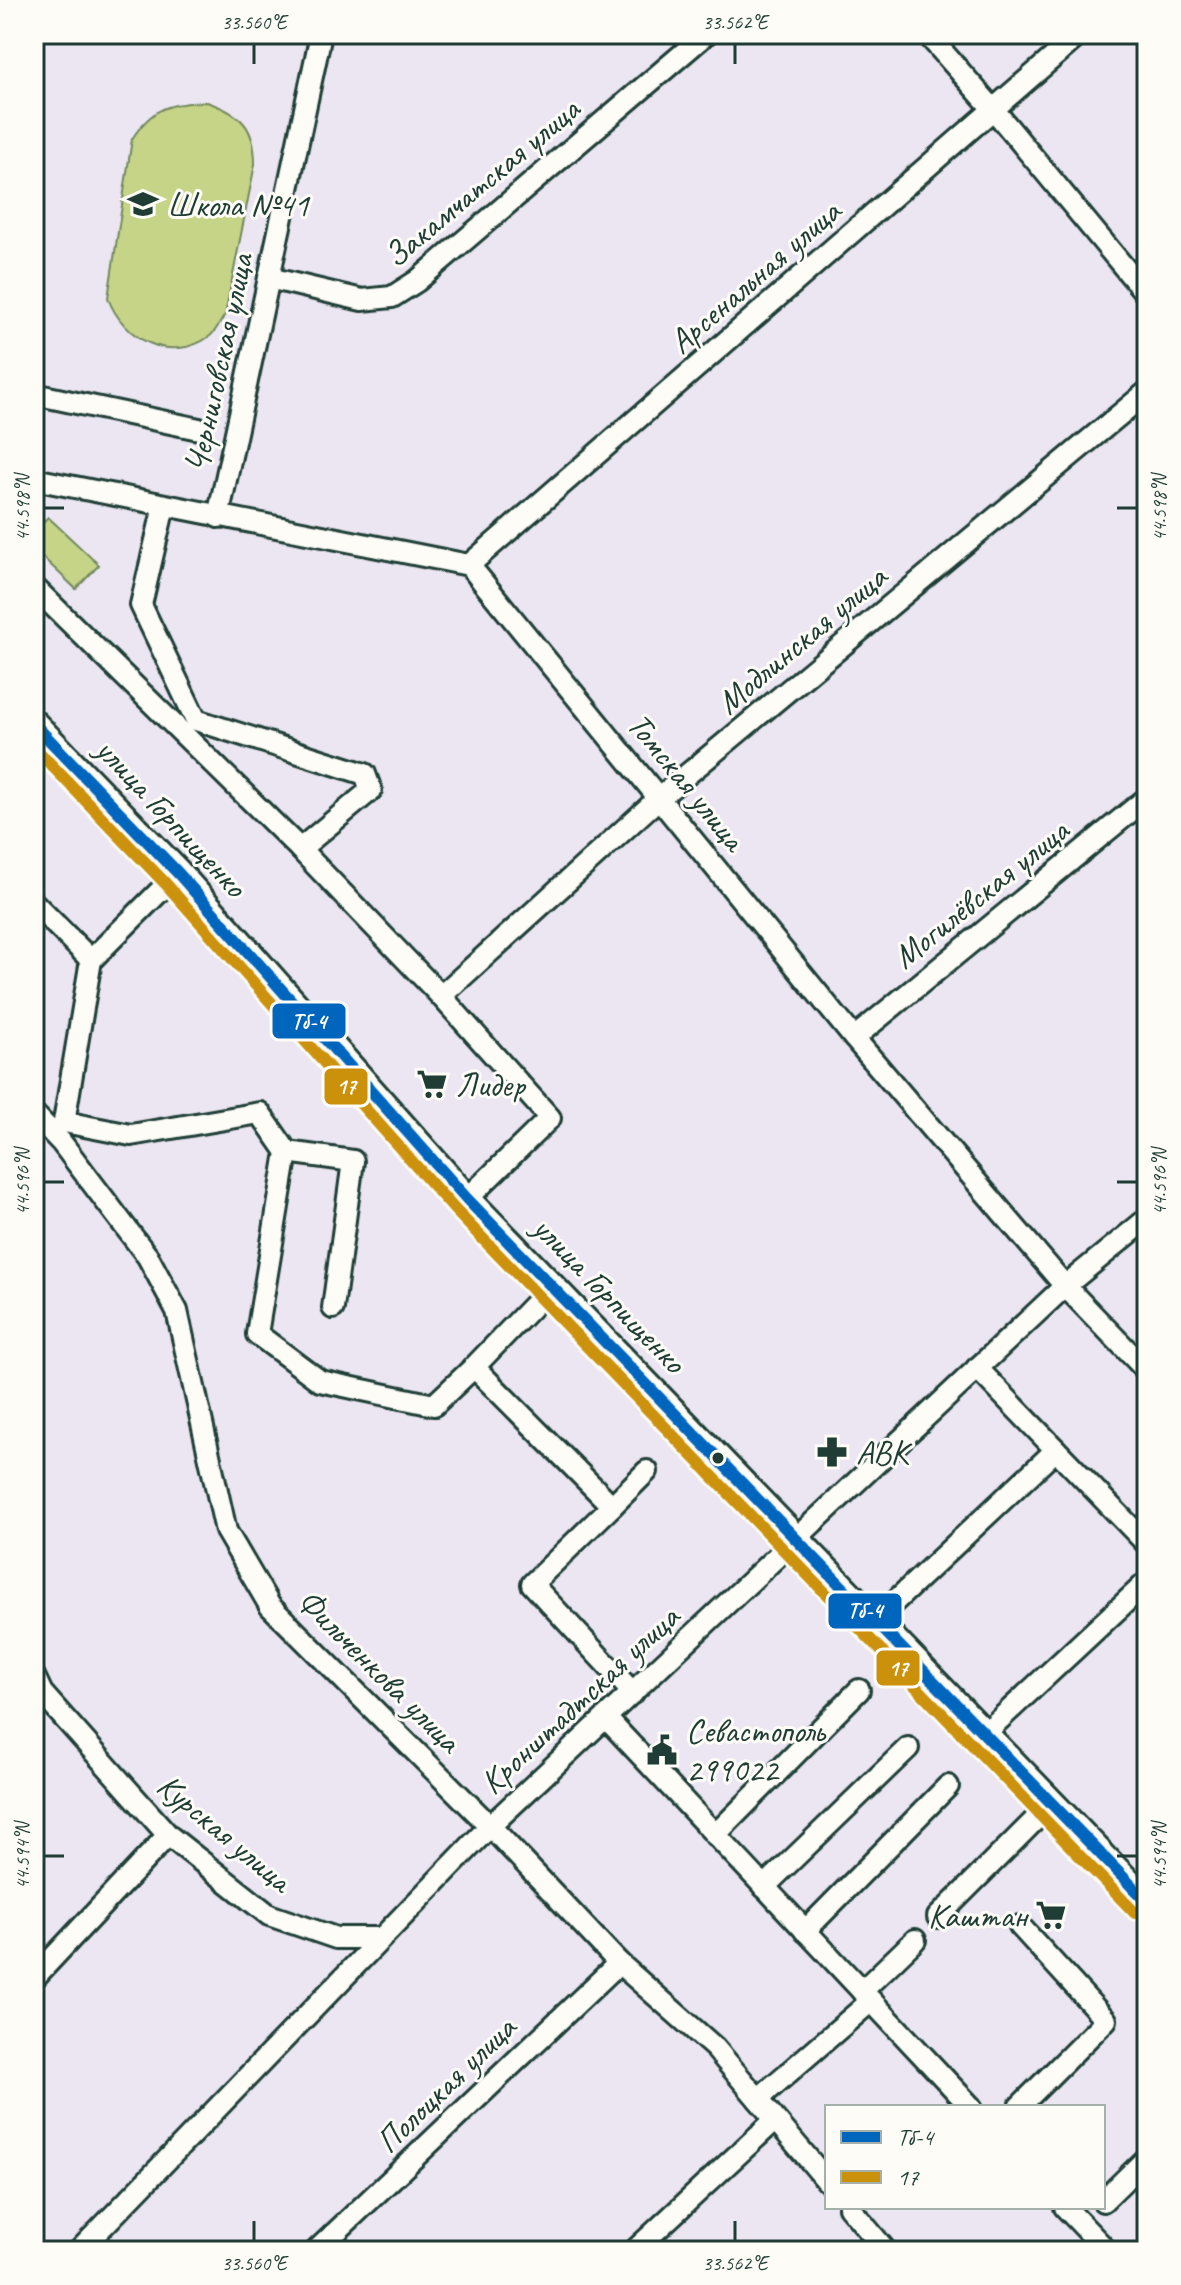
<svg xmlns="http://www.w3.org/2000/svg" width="1181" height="2285" font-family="Caveat,sans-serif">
<rect width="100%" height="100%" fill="#ebe6f2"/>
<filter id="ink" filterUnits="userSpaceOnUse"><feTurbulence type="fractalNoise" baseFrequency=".0125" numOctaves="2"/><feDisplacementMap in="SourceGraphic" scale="16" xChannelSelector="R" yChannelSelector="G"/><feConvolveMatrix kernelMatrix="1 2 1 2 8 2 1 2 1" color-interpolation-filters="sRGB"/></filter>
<g filter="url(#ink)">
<g fill="#c6d488" stroke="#72885e" stroke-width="2">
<path d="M207,102C241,114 255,126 255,164L225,315C220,322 216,331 210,336C170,365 123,339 108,298L132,139C152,107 170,103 207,102Z"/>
<path d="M48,517L99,565L76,589L34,549V531Z"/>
</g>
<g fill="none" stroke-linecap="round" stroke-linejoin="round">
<g stroke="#1f3d34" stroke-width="26">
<g id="minor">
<path d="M927,34L994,110L1147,295"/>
<path d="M269,278L362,300L392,297L417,281L706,34"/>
<path d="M34,394L199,429"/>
<path d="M34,479L469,565L854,1038L1065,1286L1147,1371"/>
<path d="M164,506L141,605L196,720L365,774L371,790L300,849"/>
<path d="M218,517L321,34"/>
<path d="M469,565L1080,34"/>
<path d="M34,587L300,849L441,996L550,1118L467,1199"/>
<path d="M34,903L91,960L178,873"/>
<path d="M91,960L64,1122L131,1135L260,1113L287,1152L257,1334L320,1381L434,1405L474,1367L612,1506L647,1471"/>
<path d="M441,996L659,798L1147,392"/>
<path d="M854,1038L1147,798"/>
<path d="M34,1114L61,1142L148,1257L177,1311L226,1531L270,1606L490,1826L619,1963L715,2048L827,2181"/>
<path d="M287,1152L353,1161L333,1308"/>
<path d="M474,1367L552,1286"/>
<path d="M977,1368L1147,1544"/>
<path d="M612,1506L532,1584L633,1693"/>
<path d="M875,1620L1056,1450"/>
<path d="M34,1676L42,1693L168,1835L269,1915L336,1938H380"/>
<path d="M606,1718L971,2107"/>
<path d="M985,1733L1147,1582"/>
<path d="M715,1835L859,1690"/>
<path d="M764,1887L908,1748"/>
<path d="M938,1917L1052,1803"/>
<path d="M805,1931L948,1786"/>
<path d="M34,1978L168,1835"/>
<path d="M862,1991L915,1940"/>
<path d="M758,2099L871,2001"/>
<path d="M1019,2107L1106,2020L1020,1926"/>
<path d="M1103,2201L1147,2158"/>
<path d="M849,2207L886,2251"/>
<path d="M1065,2207L1107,2251"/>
<path d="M79,2251L490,1826L1065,1286L1147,1219"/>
<path d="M316,2251L619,1963"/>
<path d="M634,2251L775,2120"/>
</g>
</g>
<g stroke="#1f3d34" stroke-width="32">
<path id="major" d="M34,724L178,873L467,1199L1147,1902"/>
</g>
<use href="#minor" stroke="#fdfcf7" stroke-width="20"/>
<use href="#major" stroke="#fdfcf7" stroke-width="26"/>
<g stroke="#fdfcf7" stroke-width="18">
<path id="bus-1" d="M34,724L178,873L467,1199L1147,1902"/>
</g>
<g stroke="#fdfcf7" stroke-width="18">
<path id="bus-2" d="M34,747L166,884L455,1210L1135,1913"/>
</g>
<use href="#bus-1" stroke="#0065bd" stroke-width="12"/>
<use href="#bus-2" stroke="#cc910a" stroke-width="12"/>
</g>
</g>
<path fill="none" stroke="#1f3d34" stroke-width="3" d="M254,44V64M735,44V64M44,508H64M1117,508H1137M44,1182H64M1117,1182H1137M44,1856H64M1117,1856H1137M254,2221V2241M735,2221V2241"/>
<defs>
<g id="school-bare" transform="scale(2.4)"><path d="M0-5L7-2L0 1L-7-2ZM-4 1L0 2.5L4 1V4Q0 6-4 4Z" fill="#1f3d34" stroke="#fdfcf7" stroke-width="2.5" paint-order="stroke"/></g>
<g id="supermarket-bare" transform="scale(2.4)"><path d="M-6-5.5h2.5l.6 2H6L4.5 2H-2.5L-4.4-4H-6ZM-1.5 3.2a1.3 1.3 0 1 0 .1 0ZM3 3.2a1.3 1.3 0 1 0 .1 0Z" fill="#1f3d34" stroke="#fdfcf7" stroke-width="2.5" paint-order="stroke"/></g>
<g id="pharmacy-bare" transform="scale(2.4)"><path d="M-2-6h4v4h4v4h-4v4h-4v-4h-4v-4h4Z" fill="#1f3d34" stroke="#fdfcf7" stroke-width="2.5" paint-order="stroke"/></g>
<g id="civic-bare" transform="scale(2.4)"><path d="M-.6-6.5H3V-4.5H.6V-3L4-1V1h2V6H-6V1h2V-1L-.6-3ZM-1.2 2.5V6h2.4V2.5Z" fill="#1f3d34" stroke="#fdfcf7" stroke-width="2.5" paint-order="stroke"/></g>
</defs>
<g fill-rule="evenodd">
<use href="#school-bare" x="143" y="204"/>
<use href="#supermarket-bare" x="432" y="1084"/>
<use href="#pharmacy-bare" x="832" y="1452"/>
<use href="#civic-bare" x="662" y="1750"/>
<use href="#supermarket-bare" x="1051" y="1915"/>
</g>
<circle fill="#1f3d34" stroke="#fdfcf7" stroke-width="3" cx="718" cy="1458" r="7"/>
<g text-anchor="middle" stroke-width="6" stroke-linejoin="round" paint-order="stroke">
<g font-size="34" fill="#1f3d34" stroke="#fdfcf7">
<text transform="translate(481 182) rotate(-40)" y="12">Закамчатская улица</text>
<text transform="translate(754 276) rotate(-41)" y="12">Арсенальная улица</text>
<text transform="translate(218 363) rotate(-78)" y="12">Черниговская улица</text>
<text transform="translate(801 639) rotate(-40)" y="12">Модлинская улица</text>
<text transform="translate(687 781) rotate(51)" y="12">Томская улица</text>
<text transform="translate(172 817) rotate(47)" y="12">улица Горпищенко</text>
<text transform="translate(980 893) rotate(-39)" y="12">Могилёвская улица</text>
<text transform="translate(610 1294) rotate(46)" y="12">улица Горпищенко</text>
<text transform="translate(380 1670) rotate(45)" y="12">Фильченкова улица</text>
<text transform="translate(579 1699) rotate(-43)" y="12">Кронштадтская улица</text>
<text transform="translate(225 1832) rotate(40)" y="12">Курская улица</text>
<text transform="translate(445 2084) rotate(-44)" y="12">Полоцкая улица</text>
</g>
<g font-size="34" fill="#1f3d34" stroke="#fdfcf7" text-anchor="start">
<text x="167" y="216">Школа №41</text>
<text x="456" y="1096">Лидер</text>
<text x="856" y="1464">АВК</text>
<text x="686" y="1742">Севастополь<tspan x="686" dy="39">299022</tspan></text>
<text x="1027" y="1927" text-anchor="end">Каштан</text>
</g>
</g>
<g stroke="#fdfcf7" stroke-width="3">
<rect x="271" y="1002" width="76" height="38" rx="8" fill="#0065bd"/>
<rect x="323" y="1067" width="46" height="39" rx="8" fill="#cc910a"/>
<rect x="827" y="1592" width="76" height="38" rx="8" fill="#0065bd"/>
<rect x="875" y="1649" width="46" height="38" rx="8" fill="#cc910a"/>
</g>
<g font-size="22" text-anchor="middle" font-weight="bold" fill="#fff">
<text x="309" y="1029">Тб-4</text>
<text x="346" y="1094">17</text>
<text x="865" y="1618">Тб-4</text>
<text x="898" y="1676">17</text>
</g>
<rect width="1181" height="2285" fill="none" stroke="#fdfcf7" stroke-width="88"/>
<rect x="825" y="2105" width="280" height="104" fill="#fdfcf7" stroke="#a4b0a9" stroke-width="2"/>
<rect x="841" y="2131" width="40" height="12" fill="#0065bd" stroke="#a4b0a9" stroke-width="2"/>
<text x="897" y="2145" font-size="24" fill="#1f3d34">Тб-4</text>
<rect x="841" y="2171" width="40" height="12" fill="#cc910a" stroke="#a4b0a9" stroke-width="2"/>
<text x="897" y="2185" font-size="24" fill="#1f3d34">17</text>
<rect x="44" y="44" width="1093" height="2197" fill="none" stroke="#1f3d34" stroke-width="3"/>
<g font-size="20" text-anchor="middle" fill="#1f3d34">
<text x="254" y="29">33.560°E</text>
<text x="735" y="29">33.562°E</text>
<text transform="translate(22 508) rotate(-90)" y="7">44.598°N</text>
<text transform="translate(1159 508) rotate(-90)" y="7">44.598°N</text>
<text transform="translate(22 1182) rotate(-90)" y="7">44.596°N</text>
<text transform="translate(1159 1182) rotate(-90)" y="7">44.596°N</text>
<text transform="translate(22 1856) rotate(-90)" y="7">44.594°N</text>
<text transform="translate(1159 1856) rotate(-90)" y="7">44.594°N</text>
<text x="254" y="2270">33.560°E</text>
<text x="735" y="2270">33.562°E</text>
</g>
</svg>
